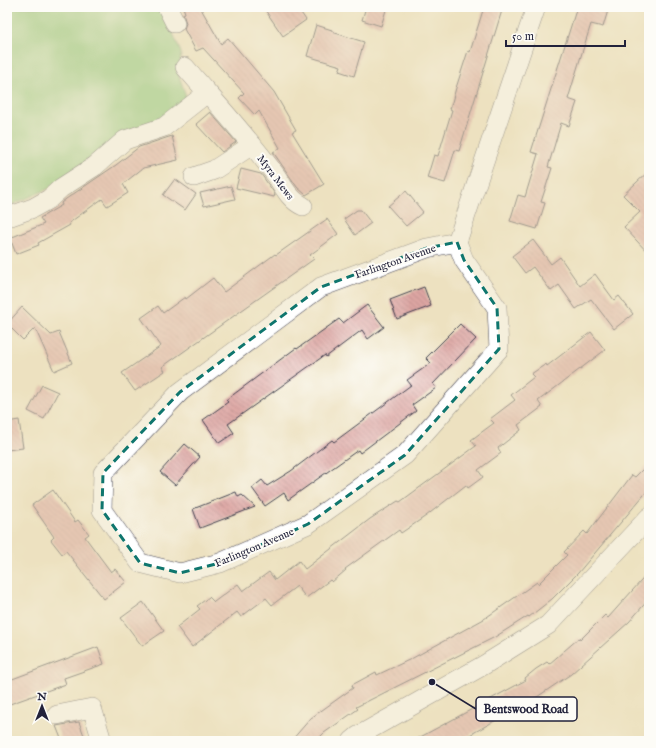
<svg xmlns="http://www.w3.org/2000/svg" width="656" height="748" font-family="'IM FELL English',serif">
<defs>
<pattern id="building-back-hatch" width="6" height="6" patternUnits="userSpaceOnUse"><rect width="6" height="6" fill="#dda6a3"/><path d="M-1 5l2 2M0 0l6 6M5-1l2 2" fill="none" stroke="#b38786"/></pattern>
</defs>
<rect width="100%" height="100%" fill="#fdfcf7"/>
<filter id="ink" filterUnits="userSpaceOnUse"><feTurbulence type="fractalNoise" baseFrequency=".025" numOctaves="2"/><feDisplacementMap in="SourceGraphic" scale="8" xChannelSelector="R" yChannelSelector="G"/><feConvolveMatrix kernelMatrix="1 2 1 2 8 2 1 2 1" color-interpolation-filters="sRGB"/></filter>
<filter id="wash" filterUnits="userSpaceOnUse"><feTurbulence type="fractalNoise" baseFrequency=".012" numOctaves="4" result="noise"/><feDisplacementMap in="SourceGraphic" scale="16" xChannelSelector="R" yChannelSelector="G"/><feGaussianBlur stdDeviation="0.9" result="paint"/><feColorMatrix in="noise" values="0 0 0 0 0 0 0 0 0 0 0 0 0 0 0 0 0 1.4 0 .05"/><feComposite in="paint" operator="in"/></filter>
<g filter="url(#wash)">
<rect width="100%" height="100%" fill="#ede1c0"/>
<path fill="#8bc97f" stroke="#56765d" d="M7,7H66L68,9L74,7H159L170,26L181,53L179,76L186,96L172,113L122,135L48,189L7,207Z"/>
<g id="blocks">
<g fill="url(#building-back-hatch)">
<path d="M183,7H200L221,44L228,38L274,92L296,130L292,132L324,184L306,195L297,187L273,152L280,148L259,111L255,115L239,98L244,93L203,48L196,51L184,29L186,23L183,14L185,13Z"/>
<path d="M263,7H297L306,20L283,36Z"/>
<path d="M366,7H387L381,26L362,20Z"/>
<path d="M484,7H503L459,151L455,150L445,183L427,178L434,155L438,156L452,110L450,109L456,88L468,51L470,52Z"/>
<path d="M577,7H609L603,27L591,24L581,56L568,99L577,102L569,126L561,123L548,167L552,168L541,202L545,203L537,229L510,221L518,195L525,197L538,154L531,152Z"/>
<path d="M316,25L332,30V32L364,42L354,76L339,71L341,66L307,56Z"/>
<path d="M210,112L236,142L222,152L196,124Z"/>
<path d="M172,136L178,160L143,168L123,184L128,193L107,206L102,199L69,223L70,225L38,243L39,245L16,254L10,238L44,224L40,218L62,205L61,203L66,199L116,165L139,147Z"/>
<path d="M241,169L261,174L275,194L274,197L236,188Z"/>
<path d="M649,171V254L624,227L640,212L623,195Z"/>
<path d="M175,179L196,194L185,210L163,195Z"/>
<path d="M231,186L235,199L204,206L200,193Z"/>
<path d="M406,191L423,212L406,226L388,206Z"/>
<path d="M357,210H361L371,223L355,235L344,219Z"/>
<path d="M327,219L338,234L310,255L314,259L162,367L165,371L135,391L122,373L161,346L141,318L158,306L163,313L185,297L186,299L213,278L224,292L275,254L276,255Z"/>
<path d="M533,240L551,264L560,257L580,286L595,274L614,300L619,296L633,314L614,329L591,299L576,309L559,285L551,291L533,267L525,273L512,256Z"/>
<path d="M424,287L431,306L397,319L390,300Z"/>
<path d="M367,305L384,327L368,339L362,330L326,357L325,355L228,424L234,433L219,443L203,420L228,402L226,400L296,348L297,349L339,319L343,323Z"/>
<path d="M22,307L51,335L59,332L72,363L54,371L35,328L23,340L7,324Z"/>
<path d="M460,324L476,339L433,384L436,388L412,405L416,411L360,453L358,450L288,500L284,493L265,506L252,488L262,480L267,486L291,471L332,440L334,442L411,385L407,380L431,363L426,358Z"/>
<path d="M591,332L605,350L538,401L542,407L518,425L521,430L498,448L501,453L478,470L483,477L468,488L466,485L426,516L401,533L399,530L345,569L346,570L332,582L330,580L306,598L297,586L272,605L266,598L241,617L237,612L192,647L177,627L200,609L197,606L209,597L214,602L238,584L243,591L269,572L275,580L299,561L305,569L370,519L398,501L400,502L476,446L471,440L494,423L490,419L515,400L511,395L534,377L531,374L546,364L547,366Z"/>
<path d="M42,385L58,392L44,419L28,411Z"/>
<path d="M19,420L23,448L7,450V422Z"/>
<path d="M185,444L200,457L175,485L160,472Z"/>
<path d="M649,463V489L578,573L552,599L529,617L528,616L495,637L356,707L358,709L324,733L316,741H291L311,718L353,688L352,685L376,672L377,675L411,659L484,619L537,582L538,584L567,555L564,552L584,531L587,534L632,475L635,477Z"/>
<path d="M53,490L75,522L78,520L89,534L85,537L111,572L115,569L126,582L104,599L66,551L62,554L51,540L54,537L32,505Z"/>
<path d="M236,492L238,497L242,495L255,507L200,528L193,509Z"/>
<path d="M649,572V599L629,622L571,674L537,697L459,741H413L526,680L525,678L536,669L547,662L549,664L579,638L580,640L605,615L608,618Z"/>
<path d="M143,602L164,631L142,646L121,618Z"/>
<path d="M98,647L104,664L64,678L66,684L7,705V681Z"/>
<path d="M79,722L86,741H62L56,726Z"/>
</g>
</g>
</g>
<g filter="url(#ink)">
<use href="#blocks" fill-opacity="0" stroke="#403f4f" stroke-width="1"/>
<g fill="none" stroke-linecap="round" stroke-linejoin="round">
<g stroke="#403f4f" stroke-width="20">
<g id="street">
<path d="M167,7L175,23"/>
<path d="M185,67C216,103 249,138 277,177C284,188 291,201 303,206"/>
<path d="M194,177L214,170L252,145"/>
<path d="M7,214L11,216L33,208L49,199L61,188L95,166L125,140L164,127L207,93"/>
<path d="M457,242L427,248L321,287L180,392L103,473L102,510L140,563L180,573L220,563L308,524L405,455L499,349L497,308L464,260L457,242L536,7"/>
<path d="M57,715L92,708L102,741"/>
<path d="M352,741L358,736L484,665L548,625L649,517"/>
</g>
</g>
<use href="#street" stroke="#fff" stroke-width="19"/>
</g>
</g>
<path d="M0 0H656V748H0ZM457,242L464,260L497,308L499,349L405,455L308,524L220,563L180,573L140,563L102,510L103,473L180,392L321,287L427,248Z" fill="#ede1c0" fill-opacity=".55" fill-rule="evenodd"/>
<path fill="none" stroke="#0f766e" stroke-width="3" stroke-dasharray="8 5" stroke-linejoin="round" d="M457,242L464,260L497,308L499,349L405,455L308,524L220,563L180,573L140,563L102,510L103,473L180,392L321,287L427,248Z"/>
<g text-anchor="middle" stroke-width="4" stroke-linejoin="round" paint-order="stroke">
<g font-size="11" fill="#22223b" stroke="#fdfcf7">
<text transform="translate(276 177) rotate(53)" y="4">Myra Mews</text>
<text transform="translate(395 261) rotate(-19)" y="4">Farlington Avenue</text>
<text transform="translate(254 547) rotate(-23)" y="4">Farlington Avenue</text>
</g>
</g>
<path fill="none" stroke="#22223b" stroke-width="1.5" d="M432 682L476 709"/>
<circle fill="#22223b" stroke="#fdfcf7" stroke-width="1.5" cx="432" cy="682" r="4"/>
<rect fill="#fdfcf7" stroke="#22223b" stroke-width="1.5" x="476" y="697" width="101" height="24" rx="4"/>
<g font-size="12" text-anchor="middle" font-weight="bold" fill="#22223b">
<text x="526" y="713">Bentswood Road</text>
</g>
<rect width="656" height="748" fill="none" stroke="#fdfcf7" stroke-width="24"/>
<g transform="translate(42 706)" stroke="#fdfcf7" stroke-width="3" paint-order="stroke">
<path d="M0-3L7 15L0 10L-7 15Z" fill="#22223b"/>
<text y="-6" font-size="11" font-weight="bold" text-anchor="middle" fill="#22223b">N</text>
</g>
<path d="M506 40v6h119v-6" fill="none" stroke="#22223b" stroke-width="2"/>
<text x="512" y="40" font-size="12" fill="#22223b" stroke="#fdfcf7" stroke-width="3" paint-order="stroke">50 m</text>
</svg>
